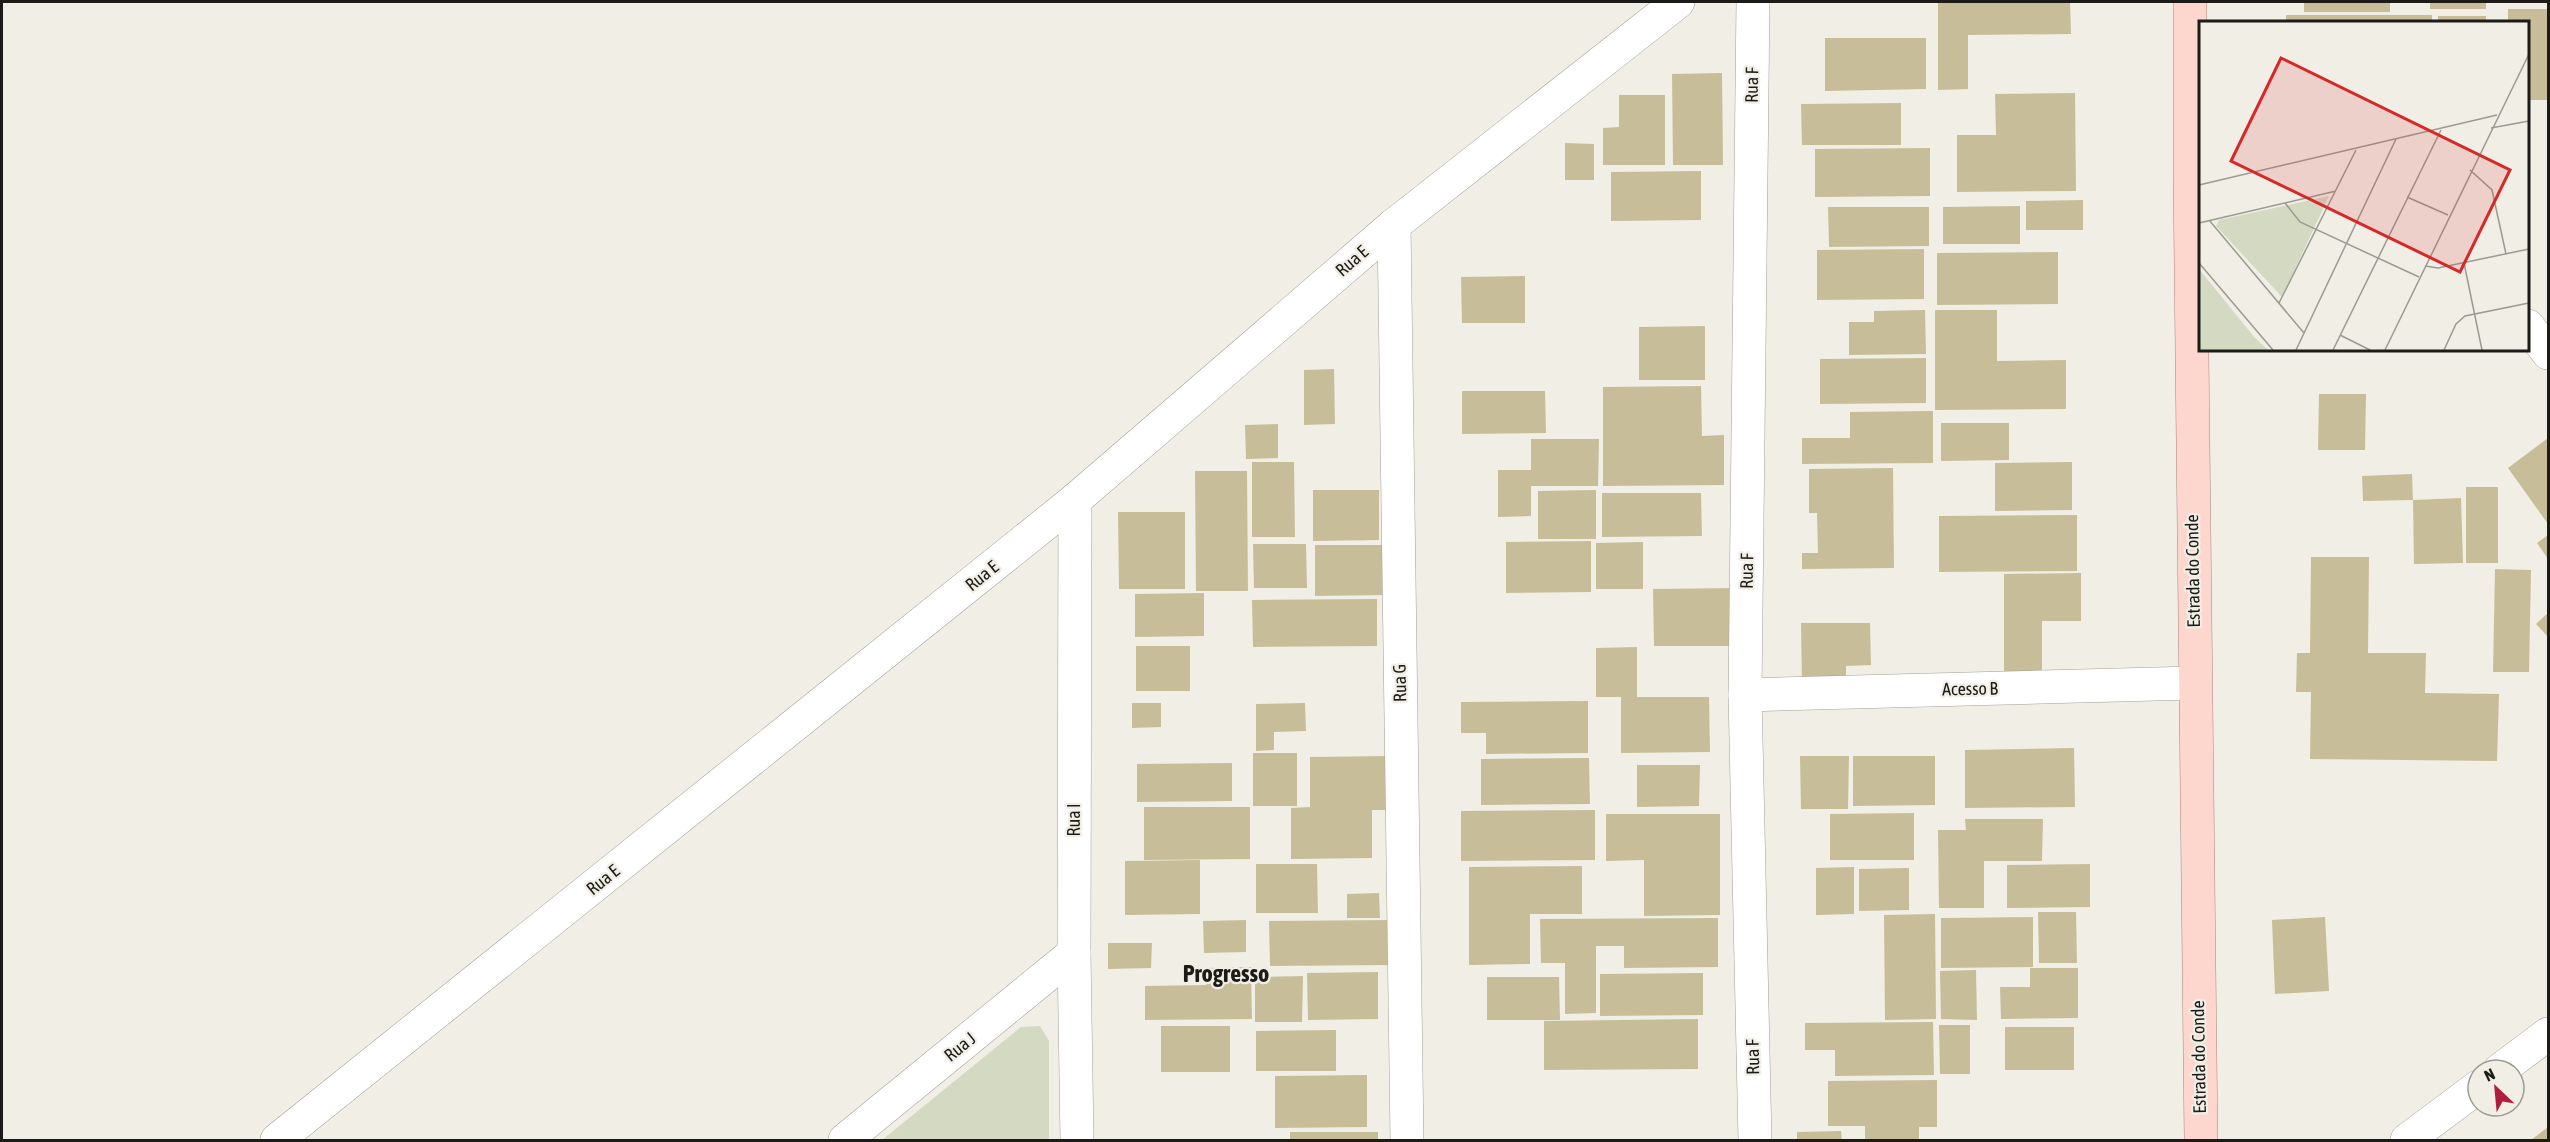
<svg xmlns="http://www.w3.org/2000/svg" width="2550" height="1142" font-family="'Asap Condensed',sans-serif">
<rect width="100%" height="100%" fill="#f0eee5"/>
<path fill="#d4dac2" d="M1040,1026L1049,1041V1140H882L1021,1027Z"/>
<g fill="#c7be99">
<path d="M1938,2H2070L2071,34L1968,35V89L1938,90Z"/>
<rect x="2304" y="2" width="86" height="10"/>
<rect x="2430" y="2" width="56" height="7"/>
<path d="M2508,9H2548V100H2528V22H2508Z"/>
<rect x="2286" y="15" width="146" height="7"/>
<rect x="2438" y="16" width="48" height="6"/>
<path d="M1825,38H1926V89L1825,91Z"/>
<path d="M1722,73L1723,165H1673L1672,74Z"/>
<path d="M2075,93L2076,191L1957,192V135H1996L1995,94Z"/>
<path d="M1619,95H1665V165H1603V128L1619,127Z"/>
<path d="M1901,103V145H1802L1801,104Z"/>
<path d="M1565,143L1594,144V180H1565Z"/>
<path d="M1930,148V196L1815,197V149Z"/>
<path d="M1701,171V220L1611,221V172Z"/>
<path d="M2083,200V230H2026V201Z"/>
<path d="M2020,206V244H1943V207Z"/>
<path d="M1828,207H1929V246L1829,247Z"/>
<path d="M1924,249V299L1817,300V250Z"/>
<path d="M2058,252V304L1937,305V253Z"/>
<path d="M1525,276V323H1462L1461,277Z"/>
<path d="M1925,310L1926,354L1849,355V322H1874V311Z"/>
<path d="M1935,310H1997V361L2066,360V409L1935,410Z"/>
<path d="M1705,326V380H1639V327Z"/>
<path d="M1926,358V403L1820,404V359Z"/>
<path d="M1334,369L1335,424L1304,425V370Z"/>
<path d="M1701,386L1702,436L1724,435V485L1603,486V387Z"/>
<path d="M1462,391H1545L1546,433L1462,434Z"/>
<path d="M2319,394H2366L2365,450H2318Z"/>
<path d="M1933,411V463L1802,464V438H1850V412Z"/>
<path d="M1941,423H2009V460L1941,461Z"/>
<path d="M1278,424V458L1246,459L1245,425Z"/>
<path d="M2548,438V524L2508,468Z"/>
<path d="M1531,439H1599L1598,486H1531V516L1498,517V470H1531Z"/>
<path d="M1252,462H1294L1295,537H1252Z"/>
<path d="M2072,462V510L1995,511V463Z"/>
<path d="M1893,468L1894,568L1802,569V553H1818L1817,513H1809V469Z"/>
<path d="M1195,471H1247L1248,591H1196Z"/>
<path d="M2412,474L2413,500L2461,498L2463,563L2414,564L2413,500L2363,501L2362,476Z"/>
<rect x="2466" y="487" width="32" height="76"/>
<path d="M1313,490H1379V540L1313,541Z"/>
<path d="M1596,490V539H1538V491Z"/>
<path d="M1602,493H1701L1702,536L1602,537Z"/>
<path d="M1118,512H1185V589H1119Z"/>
<path d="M2077,515V571L1939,572V516Z"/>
<path d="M2548,535V559L2537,543Z"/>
<path d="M1591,541V592L1506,593V542Z"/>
<path d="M1643,542V589H1596V543Z"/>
<path d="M1253,544H1306L1307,588H1254Z"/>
<path d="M1315,545H1386V595L1315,596Z"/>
<path d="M2311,557H2369L2368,653H2426L2425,693L2499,694L2497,761L2310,759L2311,692H2296L2297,653H2310Z"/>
<path d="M2495,569L2531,570L2529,672H2493Z"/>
<path d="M2081,573V621H2042V673L2004,674V574Z"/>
<path d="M1737,588V646H1654L1653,589Z"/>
<path d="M1204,593V636L1135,637V594Z"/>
<path d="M1377,599V646L1253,647L1252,600Z"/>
<path d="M2548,613V637L2536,624Z"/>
<path d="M1801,623H1870L1871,665L1846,666V685H1802Z"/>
<rect x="1136" y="646" width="54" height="45"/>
<path d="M1637,647V697H1709L1710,752L1621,753V697H1596V648Z"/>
<path d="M1588,701V753L1486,754V733H1461V702Z"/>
<path d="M1132,703H1161V727L1132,728Z"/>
<path d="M1305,703L1306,731L1274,732V750L1256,751V704Z"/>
<path d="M2074,748L2075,807L1965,808V750Z"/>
<rect x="1253" y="753" width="44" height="53"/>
<path d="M1389,756V810H1372V858L1291,859V808L1310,807V757Z"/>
<path d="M1800,756H1849L1848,809H1801Z"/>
<path d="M1853,756H1935V805L1853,806Z"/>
<path d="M1589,758L1590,804L1481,805V759Z"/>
<path d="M1232,763V801L1137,802V764Z"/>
<path d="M1637,765H1700L1699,806L1637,807Z"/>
<path d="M1144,807H1250V859L1144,860Z"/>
<path d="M1595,810V860L1461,861V811Z"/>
<path d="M1914,813V860H1830V814Z"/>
<path d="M1606,814H1720V915L1644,916V860L1606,861Z"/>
<path d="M1965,819H2043L2042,861H1984V908H1939L1938,830H1966Z"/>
<path d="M1200,860V914L1125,915V861Z"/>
<path d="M1256,864H1317L1318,913H1256Z"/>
<path d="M2090,864V907L2007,908V865Z"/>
<path d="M1582,866V914H1530V964L1469,965V867Z"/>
<path d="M1854,867V914L1816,915V868Z"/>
<path d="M1909,868V910L1859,911V869Z"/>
<path d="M1379,893L1380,918H1347V894Z"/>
<path d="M2038,912H2076L2077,963H2039Z"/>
<path d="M1935,914L1936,1019L1885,1020L1884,915Z"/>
<path d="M2033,917V967L1941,968V918Z"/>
<path d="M2325,917L2329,991L2275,994L2272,920Z"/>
<path d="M1718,918V967L1624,968V946H1596V1013L1565,1014V963H1541L1540,919Z"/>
<path d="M1246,920V952L1204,953L1203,921Z"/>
<path d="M1390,920V965L1270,966L1269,921Z"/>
<path d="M1108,943H1152L1151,968L1108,969Z"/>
<path d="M1251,967L1252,1019L1145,1020V986L1206,985V968Z"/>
<path d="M2030,968H2078V1018L2001,1019L2000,987H2030Z"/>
<path d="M1976,970L1977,1020L1941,1019L1940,971Z"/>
<path d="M1378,972V1019L1308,1020L1307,973Z"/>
<path d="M1703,973V1015L1600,1016V974Z"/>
<path d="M1303,976L1302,1022H1255V977Z"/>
<path d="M1487,977H1559L1560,1020H1487Z"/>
<path d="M1698,1019V1069L1544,1070V1021Z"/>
<path d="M1933,1022L1934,1075L1835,1076V1050H1805V1023Z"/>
<path d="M1939,1025H1970V1074H1940Z"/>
<rect x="1161" y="1026" width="69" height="46"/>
<rect x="2005" y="1027" width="69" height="43"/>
<path d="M1336,1030V1071H1256V1031Z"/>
<path d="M1367,1075V1127L1275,1128V1076Z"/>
<path d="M1937,1080V1127H1919V1140H1865V1126H1828V1081Z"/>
<path d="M2548,1127V1140H2531Z"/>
<path d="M1841,1131L1842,1140H1797V1132Z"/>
<rect x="1290" y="1132" width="88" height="8"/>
</g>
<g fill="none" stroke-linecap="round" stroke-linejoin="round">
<g stroke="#a2a098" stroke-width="34">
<g id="minor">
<path d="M1753,2L1745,695L1755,1140"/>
<path d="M1394,225L1407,1140"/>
<path d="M2528,326L2548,353"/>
<path d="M1075,500L1074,953L1077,1140"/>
<path d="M1745,695L2194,683"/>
<path d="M277,1140L1075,500L1394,225L1678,2"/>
<path d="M845,1140L1074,953"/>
</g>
</g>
<g stroke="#a2a098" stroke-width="34">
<g id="tertiary">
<path d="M2500,1070L2548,1034"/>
<path d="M2407,1140L2478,1087"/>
</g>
</g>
<g stroke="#ae8378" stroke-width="34">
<path id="primary" d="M2190,2V178L2201,1140"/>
</g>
<use href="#minor" stroke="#fff" stroke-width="33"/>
<use href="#tertiary" stroke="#fff" stroke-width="33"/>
<use href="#primary" stroke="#fdd6cd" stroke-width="33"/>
</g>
<g text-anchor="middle" stroke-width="4.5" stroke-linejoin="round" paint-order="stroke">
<g font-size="18" fill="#1c1b18" stroke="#f0eee5">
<text transform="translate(1752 85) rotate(-89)" y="6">Rua F</text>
<text transform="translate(1352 261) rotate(-41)" y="6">Rua E</text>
<text transform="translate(1747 571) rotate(-89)" y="6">Rua F</text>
<text transform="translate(2193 571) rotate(-91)" y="6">Estrada do Conde</text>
<text transform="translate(982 576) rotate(-39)" y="6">Rua E</text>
<text transform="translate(1400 683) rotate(-91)" y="6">Rua G</text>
<text transform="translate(1970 689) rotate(-1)" y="6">Acesso B</text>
<text transform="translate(1074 820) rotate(-90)" y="6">Rua I</text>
<text transform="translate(603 880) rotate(-39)" y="6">Rua E</text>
<text transform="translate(960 1047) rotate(-39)" y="6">Rua J</text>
<text transform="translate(1753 1057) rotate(-91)" y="6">Rua F</text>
<text transform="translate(2199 1057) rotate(-91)" y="6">Estrada do Conde</text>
</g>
<g font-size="24" font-weight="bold" fill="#1c1b18" stroke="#f0eee5">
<text x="1226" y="982">Progresso</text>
</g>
</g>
<g transform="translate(2199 21)">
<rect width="330" height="330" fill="#f0eee5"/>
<path d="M130,175L83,276L17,205L20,199ZM0,248L56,317L69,329H0Z" fill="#d4dac2"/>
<path fill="none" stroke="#9b9a93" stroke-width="1.5" d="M292,107L330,100M271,149L293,169L307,233M0,164L298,94M208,176L249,194M86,182L101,201L220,256M10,199L105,312M0,202L137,170M0,242L74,329M265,242L283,329M226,245L239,247L330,228M80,282L157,129M141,314L171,329M97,329L197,118M134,329L242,109M186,329L330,33M245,329L257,303L266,295L330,282"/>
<path fill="#d62828" fill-opacity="0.15" stroke="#d62828" stroke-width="3" d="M82,37L311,149L261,251L32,140Z"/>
<rect width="330" height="330" fill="none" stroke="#1c1b18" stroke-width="3"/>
</g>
<rect width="2550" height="1142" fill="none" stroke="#1c1b18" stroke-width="6"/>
<g transform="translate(2496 1088) rotate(334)"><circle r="28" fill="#f0eee5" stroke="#9b9a93" stroke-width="1.5"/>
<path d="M0-4.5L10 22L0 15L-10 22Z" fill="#b11e3d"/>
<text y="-9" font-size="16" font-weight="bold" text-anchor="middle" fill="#1c1b18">N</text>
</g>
</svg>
